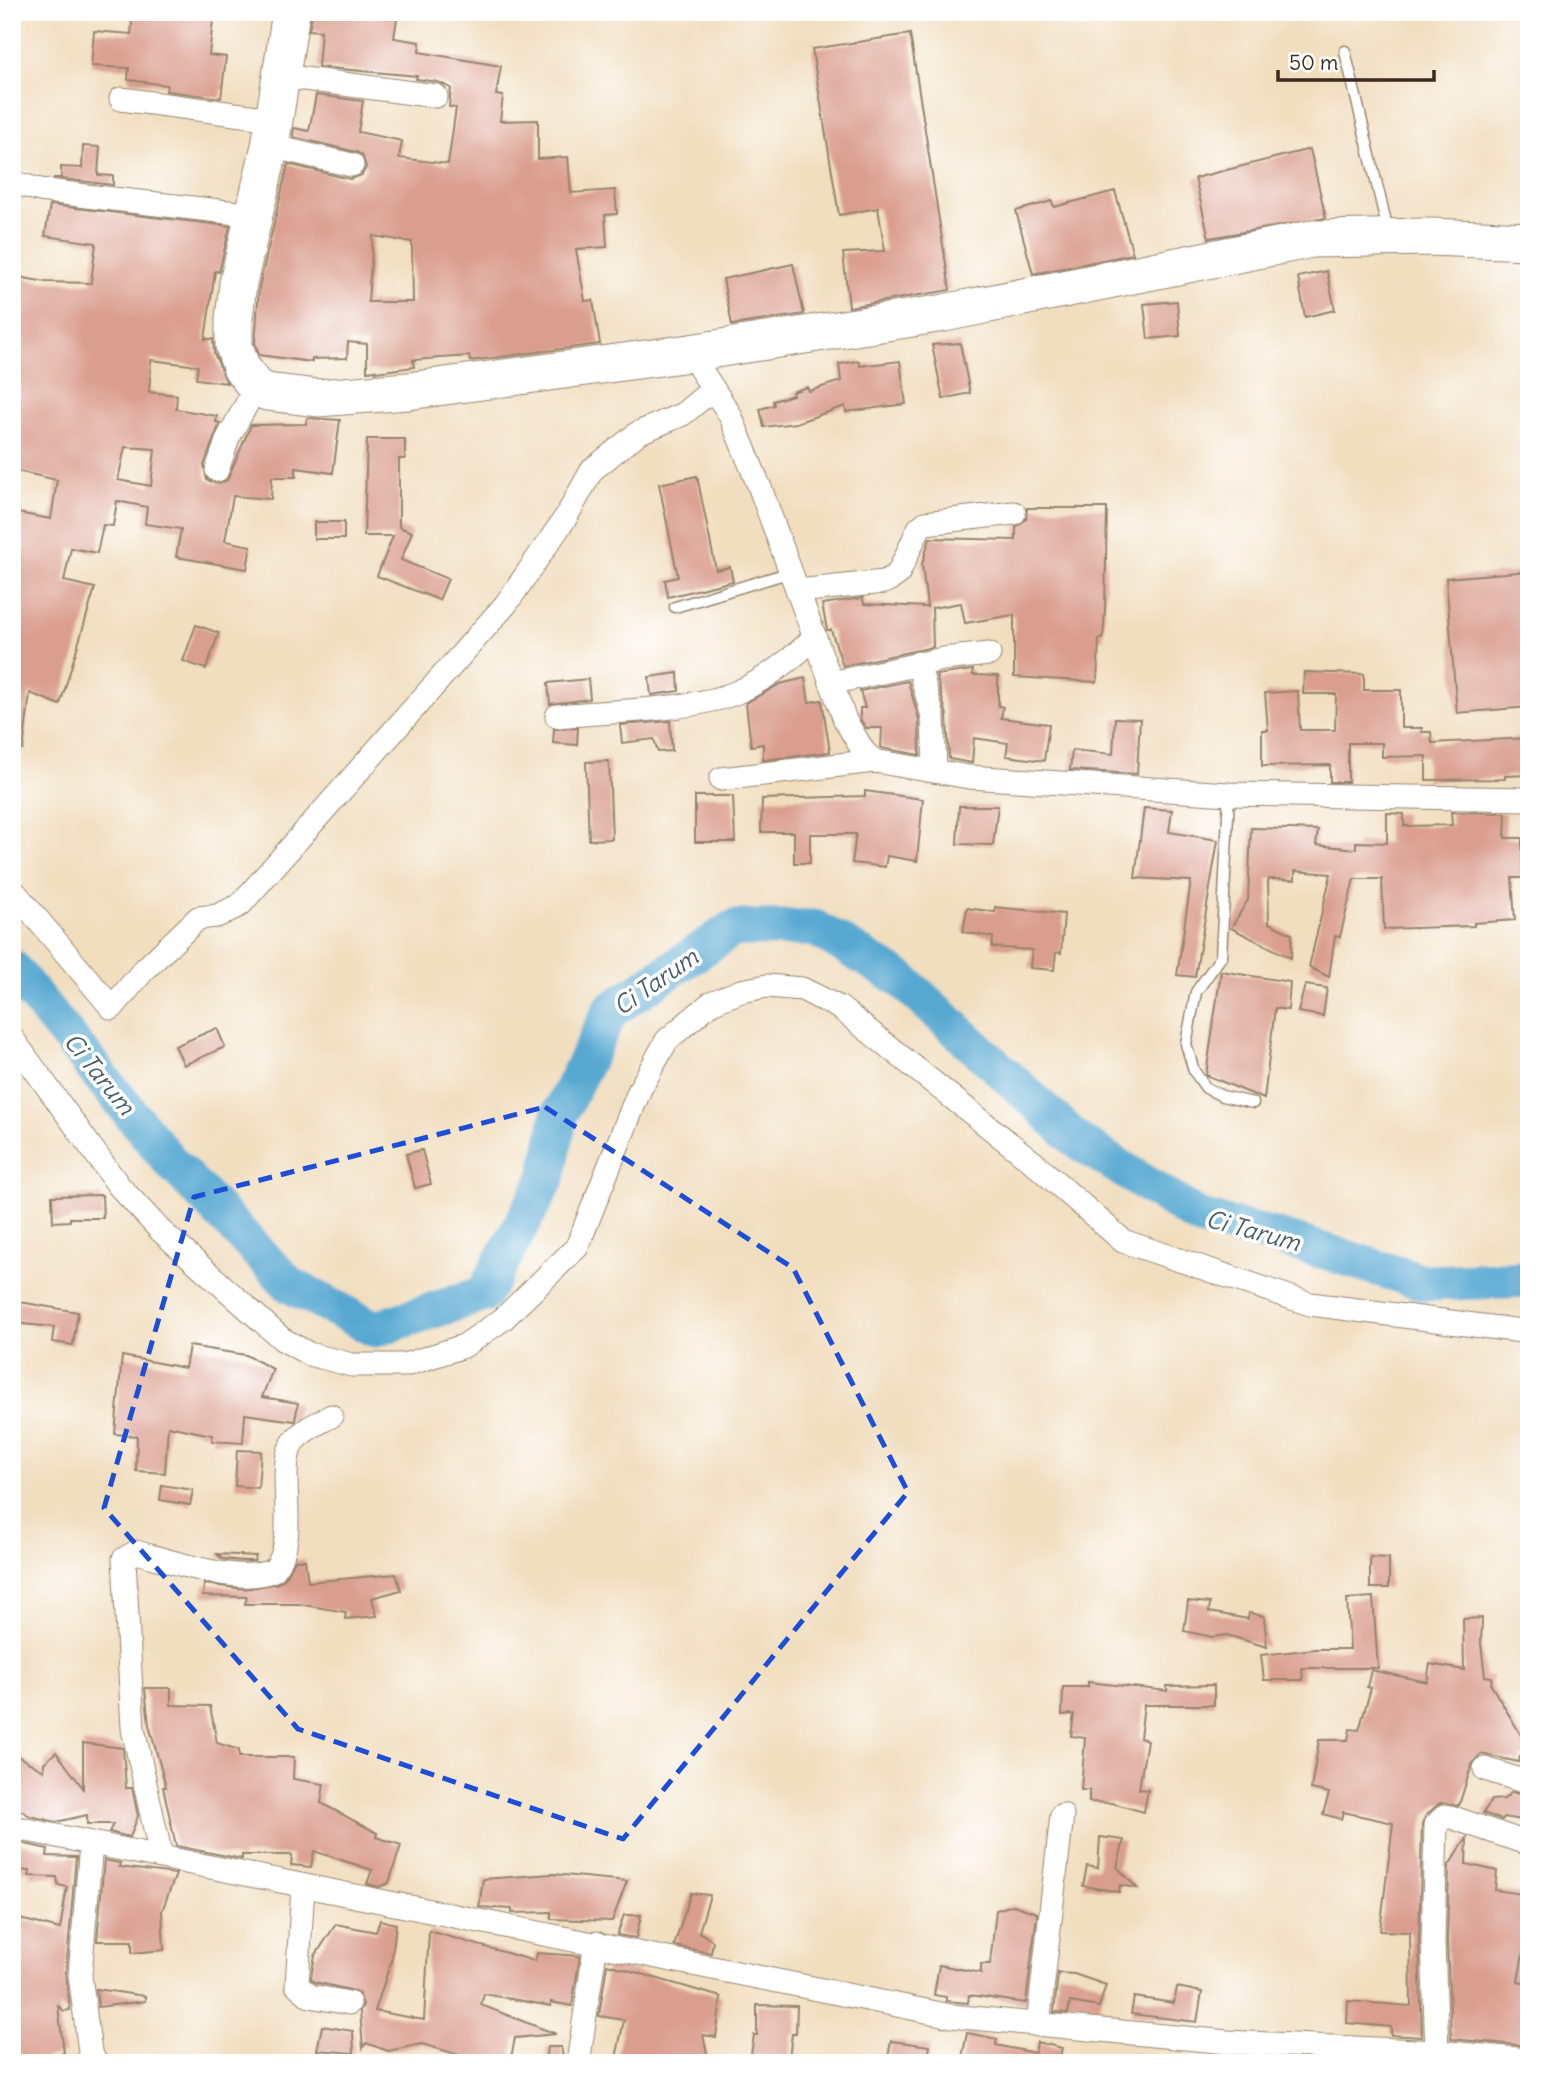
<svg xmlns="http://www.w3.org/2000/svg" width="1541" height="2075" font-family="Delius,sans-serif">
<rect width="100%" height="100%" fill="#fff"/>
<filter id="ink" filterUnits="userSpaceOnUse"><feTurbulence type="fractalNoise" baseFrequency=".0143" numOctaves="2"/><feDisplacementMap in="SourceGraphic" scale="14" xChannelSelector="R" yChannelSelector="G"/><feConvolveMatrix kernelMatrix="1 2 1 2 8 2 1 2 1" color-interpolation-filters="sRGB"/></filter>
<filter id="wash" filterUnits="userSpaceOnUse"><feTurbulence type="fractalNoise" baseFrequency=".00686" numOctaves="4" result="noise"/><feDisplacementMap in="SourceGraphic" scale="28" xChannelSelector="R" yChannelSelector="G"/><feGaussianBlur stdDeviation="1.57" result="paint"/><feColorMatrix in="noise" values="0 0 0 0 0 0 0 0 0 0 0 0 0 0 0 0 0 1.4 0 .05"/><feComposite in="paint" operator="in"/></filter>
<g filter="url(#wash)">
<rect width="100%" height="100%" fill="#f1debf"/>
<g fill="none" stroke-linecap="round" stroke-linejoin="round">
<path stroke="#56a8d1" stroke-width="37" d="M12,968L168,1159L290,1285L375,1329L484,1294L547,1178L560,1113L611,1010L734,928H815L901,979L1078,1141L1200,1218L1278,1237L1426,1283L1529,1279"/>
</g>
<g id="blocks">
<g fill="#da9e8e" fill-rule="evenodd">
<path d="M133,12H214L209,55L226,57L221,98L166,91L167,85L128,80L129,68L91,66L94,31L131,34Z"/>
<path d="M312,12H398L394,38L420,42L419,52L501,66L496,95L503,96L500,121L538,120V159L568,157L571,193L615,190L617,214L605,215L607,247L576,249L585,301L593,300L600,344L470,361L469,356L413,360L414,367L376,372L375,370L367,371V344L348,342L347,358L312,359V362L259,355L255,343L259,287L288,164L350,179L362,175L366,167L362,155L356,152L293,137L294,128L309,131L316,95L363,101L358,132L402,141L399,158L448,164L456,108L449,107L451,88L438,82L416,79L417,76L318,67L321,31L309,30ZM373,236L412,242L413,302H368Z"/>
<path d="M910,34L950,290L849,307L843,253L885,251L878,208L839,215L812,49Z"/>
<path d="M83,146L100,147L98,175L113,176V185L53,178H61V167L82,168Z"/>
<path d="M1310,149L1326,218L1209,238L1195,178Z"/>
<path d="M1115,191L1133,254L1033,274L1016,211L1052,201L1054,207Z"/>
<path d="M50,205L230,226L219,272L215,271L205,339H213L214,353L227,383L196,379L198,366L151,360L149,392L177,395L176,409L217,416L216,422L220,423L204,465L207,480L219,484L227,480L251,425L306,424L307,418L340,420L333,473L296,468V477H272L271,499L233,496L225,541L251,546L247,569L176,557L181,529L145,524L147,507L117,501L113,526L103,525L97,553L71,548L64,581L95,588L60,705L30,693L23,750L12,749V512L51,519L57,480L12,470V276L46,282L91,283L96,243L45,236ZM125,447L155,449L151,486L118,480Z"/>
<path d="M793,264L804,314L732,325L723,279Z"/>
<path d="M1327,271L1335,310L1305,317L1298,277Z"/>
<path d="M1177,301L1180,336L1148,339L1144,304Z"/>
<path d="M960,343L970,393L943,399L932,345Z"/>
<path d="M859,361L860,366L900,361L906,404L846,412L845,406L796,423L764,427L760,409L774,405L773,401L793,395L792,392L807,387L809,391L841,381L839,364Z"/>
<path d="M367,439H405V459H399V527L412,532L401,560L448,579L439,600L377,576L393,536H364Z"/>
<path d="M697,476L716,570L730,567L733,581L668,597L665,580L678,577L659,484Z"/>
<path d="M1027,508H1107L1105,610L1103,639H1099L1097,682L1014,677V615L965,623L961,603L932,608L933,647L843,666L831,630H827L822,604L863,598L864,604L927,607L922,564L930,538L1016,540V527L1026,519Z"/>
<rect x="314" y="522" width="30" height="17"/>
<path d="M1529,571V707L1457,713L1446,578Z"/>
<path d="M196,625L219,633L206,669L183,661Z"/>
<path d="M973,670V675L998,676V706L1003,707L1001,718L1049,724L1044,761L1006,756L1008,743L974,738L972,763L949,759L947,716L936,675Z"/>
<path d="M1304,672L1364,674V690H1401V728H1422V732H1431L1432,743L1529,738V775L1505,776V779L1426,780V756L1382,757V743H1348V782H1330V765L1262,766V730H1268L1265,693L1298,691L1300,730H1335L1336,694H1303Z"/>
<path d="M678,673L679,691L651,695L649,677Z"/>
<path d="M805,678L809,702L822,700L830,752L763,760V744L751,746L746,703L780,684Z"/>
<path d="M588,679L590,699L550,704L548,683Z"/>
<path d="M908,681L919,719L920,755L881,748L882,728H866L860,719V708H865L860,691Z"/>
<path d="M1115,718L1140,719L1137,774L1070,770L1072,750L1113,754Z"/>
<path d="M670,721L672,751L658,752L654,739L622,743L620,725Z"/>
<path d="M578,728L577,745L553,743L554,729Z"/>
<path d="M609,761L612,839L589,840L586,762Z"/>
<path d="M865,791L923,799L917,861L887,856L885,867L852,863L856,834H810V863H794V832H761L762,799L865,796Z"/>
<path d="M695,796H733L735,842H695Z"/>
<path d="M959,806H998L993,845L957,844Z"/>
<path d="M1144,808L1172,810L1169,832L1218,840L1195,977L1177,975L1191,881L1135,878Z"/>
<path d="M1451,812L1506,813L1505,838H1522L1523,878H1512L1515,920L1474,923V926L1384,929L1382,879H1354L1340,937L1335,936L1329,977L1309,967L1331,874L1295,871V880L1268,879L1269,923L1292,934L1291,958L1231,928L1248,900L1251,828L1318,830L1316,845L1356,849V842L1387,843V813L1404,814V826L1452,825Z"/>
<path d="M995,907L1064,914L1061,953L1056,952L1054,970L1030,968L1032,950L992,947L993,937L963,932L967,908L995,912Z"/>
<path d="M1221,971L1290,982L1288,1010L1275,1008L1264,1099L1206,1075Z"/>
<path d="M1305,985L1327,988L1323,1016L1298,1012Z"/>
<path d="M217,1028L225,1047L184,1065L175,1046Z"/>
<path d="M422,1150L431,1184L415,1188L406,1154Z"/>
<path d="M102,1195L103,1218H70V1221L53,1222L52,1196Z"/>
<path d="M14,1301L78,1312L73,1345L52,1342L54,1327L12,1323Z"/>
<path d="M189,1346L246,1355L273,1369L262,1397L298,1403L295,1421L245,1414L243,1443L212,1441V1435L168,1426L165,1473L136,1471L137,1436L115,1434L122,1356L185,1368Z"/>
<path d="M237,1450L261,1451L258,1488L235,1486Z"/>
<path d="M162,1485L193,1490L190,1505L160,1500Z"/>
<path d="M217,1554L256,1556L254,1561H244L222,1559Z"/>
<path d="M1370,1557L1389,1558V1588H1370Z"/>
<path d="M295,1560H305L308,1582L396,1574L401,1590L372,1598L377,1616L345,1619L346,1612L298,1604H245L247,1597L203,1596L204,1584L244,1589L278,1583L286,1577Z"/>
<path d="M1373,1597L1378,1668H1302L1303,1680H1264L1261,1655L1315,1649H1350L1347,1599Z"/>
<path d="M1188,1601L1210,1603L1209,1612L1248,1619L1249,1613L1264,1616L1267,1647L1227,1635L1212,1637L1184,1631Z"/>
<path d="M1482,1618L1481,1644L1485,1676L1492,1677L1491,1685L1529,1748V1758L1520,1756L1519,1762L1481,1754L1472,1764L1459,1805L1440,1803L1426,1815L1422,1824L1419,1943L1422,2037L1391,2035V2027L1347,2023L1348,2001L1411,2006L1410,1932L1380,1931L1393,1823L1343,1812L1341,1819L1323,1814L1329,1793L1311,1789L1319,1740H1348L1350,1729L1359,1730L1371,1688L1367,1687L1371,1670L1427,1682L1430,1664L1464,1670L1463,1619Z"/>
<path d="M1088,1682L1167,1691V1686L1214,1685V1705H1144L1140,1738L1147,1740L1139,1789L1148,1790L1144,1812L1112,1803L1089,1802V1790H1081L1085,1738L1071,1736L1074,1714L1062,1715L1063,1687H1088Z"/>
<path d="M145,1688H171V1705L210,1706L217,1743L239,1750V1757H294L293,1779L324,1784L321,1803L377,1833L376,1837L401,1845L389,1883L379,1887L367,1884L372,1870L314,1851L311,1867L291,1865L292,1855H242V1859L176,1846L163,1787H166L149,1725Z"/>
<path d="M83,1743L123,1748L126,1788H132L138,1816L130,1837L109,1832L113,1824H87V1815L56,1822L30,1816L12,1805V1753L44,1771V1763L56,1752L83,1788Z"/>
<path d="M1512,1792L1529,1797V1821L1504,1817L1502,1820L1483,1813L1492,1800L1504,1799Z"/>
<path d="M1100,1837L1124,1840L1117,1867L1137,1888L1120,1885L1119,1892L1083,1886L1087,1866L1098,1868Z"/>
<path d="M1467,1838L1466,1864L1497,1871L1495,1890L1529,1895V1944L1525,1943L1518,1981L1529,1983V2046L1451,2039L1447,1942L1449,1865Z"/>
<path d="M12,1841L48,1849L47,1856L76,1857L66,1974L70,2010L64,2011L58,2006L64,2053L28,2063H12V1917L60,1929L67,1887L58,1885L57,1877L29,1876L30,1871L12,1869Z"/>
<path d="M104,1860L120,1863L119,1867L176,1874L162,1911L164,1950L132,1953V1941H97Z"/>
<path d="M553,1874L627,1881L612,1921L551,1919V1912L512,1913V1909L479,1907L483,1879Z"/>
<path d="M691,1893L710,1895L699,1932L713,1941L711,1953L674,1946Z"/>
<path d="M1013,1905L1037,1913L1026,2003L969,1995L968,2003L946,2001V1997L934,1995L939,1965L981,1973V1964H990L996,1910Z"/>
<path d="M624,1915H641L636,1938L617,1935Z"/>
<path d="M380,1920L396,1924L392,1958L375,2011L424,2020L429,1931L535,1961L537,1953L580,1956L572,2006L551,2002V2006L484,1994L481,2005L556,2034L515,2038L511,2058H470L422,2044L388,2051L366,2043L363,2048L360,2011L363,2005L359,1992L315,1982L311,1979L312,1971L315,1956L336,1924L376,1932Z"/>
<path d="M607,1964L721,1997L716,2037L703,2035L709,2063H615L624,2020L599,2016Z"/>
<path d="M1058,1973L1074,1974L1106,1985L1099,2007L1070,2002L1068,2013L1054,2012Z"/>
<path d="M1177,1987L1202,1992L1197,2022L1131,2014L1134,1997L1174,2003Z"/>
<path d="M96,1989L145,1996V2001L98,2007Z"/>
<path d="M757,2005L797,2006L796,2034H792L789,2058L751,2054L754,2035H757Z"/>
<path d="M322,2026L353,2031L354,2053L317,2050Z"/>
<path d="M967,2033L997,2039L996,2045L1035,2053L1037,2042L1062,2048L1058,2063H961Z"/>
<path d="M891,2041L930,2046L927,2063H887Z"/>
<path d="M547,2047H561L564,2063H545Z"/>
</g>
</g>
</g>
<g filter="url(#ink)">
<use href="#blocks" fill-opacity="0" stroke="#96846e" stroke-width="2"/>
<g fill="none" stroke-linecap="round" stroke-linejoin="round">
<g stroke="#96846e" stroke-width="13">
<g id="lane">
<path d="M1345,51L1388,231"/>
<path d="M675,607L791,572"/>
<path d="M1229,794L1221,957L1196,992L1186,1044L1194,1071L1206,1088L1222,1096L1253,1103"/>
</g>
</g>
<g stroke="#96846e" stroke-width="25">
<g id="street">
<path d="M281,76L436,96"/>
<path d="M121,99L273,119"/>
<path d="M270,146L352,165"/>
<path d="M12,182L40,190L86,196L255,215"/>
<path d="M690,353L730,415L760,488L845,720L864,752L874,761L969,777L1229,794L1529,799"/>
<path d="M217,470L228,438L256,387"/>
<path d="M798,591L884,582L892,578L898,574L919,528L925,523L1014,513"/>
<path d="M918,663L933,717L935,771"/>
<path d="M831,683L943,659L989,654"/>
<path d="M557,716C606,711 691,711 735,693C764,681 792,659 815,637"/>
<path d="M721,779L874,761"/>
<path d="M12,889L112,1008L143,971L198,918L217,916L240,905L506,604L566,517L592,470L638,433L683,414L713,389"/>
<path d="M12,1038L119,1186L161,1231L282,1339L309,1354L352,1365H405L464,1346L503,1319L577,1247L640,1089L667,1040L711,1003L741,991L767,986L802,989L840,1008L1034,1163L1123,1241L1310,1304L1529,1332"/>
<path d="M1485,1769L1529,1783"/>
<path d="M12,1827L951,2016L1228,2042L1437,2052L1529,2060"/>
<path d="M91,1844L80,1975L90,2052L96,2063"/>
<path d="M161,1856L133,1729L124,1559L136,1552C171,1561 241,1586 274,1570C302,1538 273,1465 295,1440C304,1429 319,1423 331,1416"/>
<path d="M303,1886L297,1985L310,1996L349,2003"/>
<path d="M1038,2025L1062,1815"/>
<path d="M1437,2052L1433,1942L1436,1825L1445,1816L1451,1817L1529,1844"/>
<path d="M578,2063L596,1943"/>
</g>
</g>
<g stroke="#96846e" stroke-width="39">
<path id="primary" d="M291,12L270,146L238,283L234,319V346L241,367L256,387L267,392L318,398L408,391L690,353L944,313L1312,239L1430,237L1529,241"/>
</g>
<use href="#lane" stroke="#fff" stroke-width="10"/>
<use href="#street" stroke="#fff" stroke-width="23"/>
<use href="#primary" stroke="#fff" stroke-width="37"/>
</g>
</g>
<path fill="none" stroke="#1d4ed8" stroke-width="5" stroke-dasharray="14 9" stroke-linejoin="round" d="M545,1107L793,1268L908,1492L623,1839L298,1729L104,1508L194,1197Z"/>
<g text-anchor="middle" stroke-width="7" stroke-linejoin="round" paint-order="stroke">
<g font-size="24" font-style="italic" fill="#465c66" stroke="#fff">
<text transform="translate(656 982) rotate(-35)" y="8">Ci Tarum</text>
<text transform="translate(99 1074) rotate(51)" y="8">Ci Tarum</text>
<text transform="translate(1253 1231) rotate(15)" y="8">Ci Tarum</text>
</g>
</g>
<rect width="1541" height="2075" fill="none" stroke="#fff" stroke-width="42"/>
<path d="M1278 70v10h156v-10" fill="none" stroke="#3b2a1e" stroke-width="3.5"/>
<text x="1289" y="70" font-size="21" fill="#3b2a1e" stroke="#ffffff" stroke-width="5" paint-order="stroke">50 m</text>
</svg>
